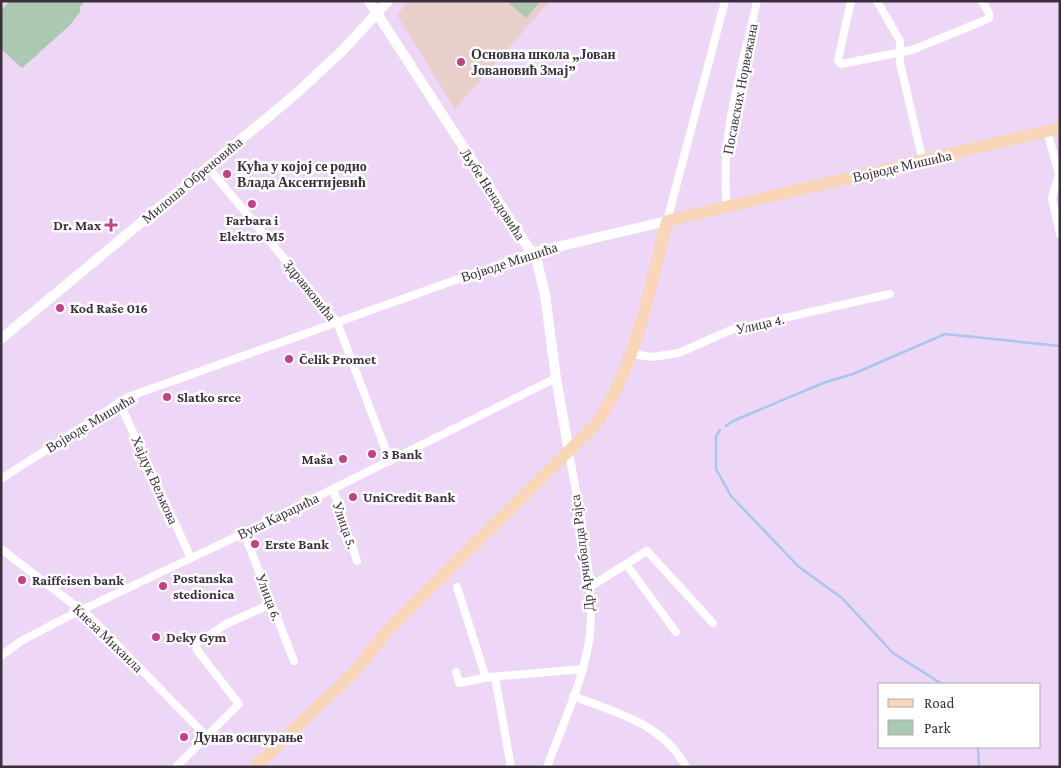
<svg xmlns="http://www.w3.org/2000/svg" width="1061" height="768" font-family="'Crimson Pro',serif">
<rect width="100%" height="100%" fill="#eed6f6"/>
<path fill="#e9cfca" d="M409,1H550L455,109L397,15Z"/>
<g fill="#abc9b1">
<path d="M10,1H85L80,7V12L70,25L22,68L1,49V10Z"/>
<path d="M507,1H541L526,18Z"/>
</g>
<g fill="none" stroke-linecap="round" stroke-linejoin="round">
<g stroke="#a8c6ee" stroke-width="2.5">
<path d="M726,426L733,421L823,383L853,374L945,334L1060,346"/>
<path d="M720,430L716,436V469L731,496L799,567L842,598L893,653L942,684"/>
<path d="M978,747L979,767"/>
</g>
<g stroke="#fff" stroke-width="8">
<path d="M851,1L838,60L841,64L912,50L983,21L989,18V13L982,1"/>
<path d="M877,1L900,41V63L923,161"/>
<path d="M1047,131L1059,174L1052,198L1060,234"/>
<path d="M207,166L337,322L390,461"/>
<path d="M727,207C719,138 742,68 757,1"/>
<path d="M667,221L725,1"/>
<path d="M632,354L652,357L679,353L731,330L890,294"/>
<path d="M119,402L191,558"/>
<path d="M1,479L128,397L531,253"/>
<path d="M333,489L357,561"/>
<path d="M244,533L294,661"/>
<path d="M1,549L90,617L207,737"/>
<path d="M626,564L676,632"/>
<path d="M457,587L486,678"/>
<path d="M588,588L647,551L713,623"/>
<path d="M1,656L21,641L69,616L244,533L556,378"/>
<path d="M456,672L459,683L490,677L583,669"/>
<path d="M495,677L511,767"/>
<path d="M573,696C616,713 663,723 686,767"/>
<path d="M176,767L239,704L197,650L196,644L226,624L271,604"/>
<path d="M547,767C562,726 582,684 589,641C597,588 578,506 569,452"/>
</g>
<g stroke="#fff" stroke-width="10">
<path d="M369,1L537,261L545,295L556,378L569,452"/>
<path d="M531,253L667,221"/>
<path d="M1,339L297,93L344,49L388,1"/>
</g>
<path stroke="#f9d6b8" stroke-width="12" d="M255,767L357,669L387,631L595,425C637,365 649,291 667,221L1060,128"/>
</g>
<g fill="#c54186" stroke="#fff" stroke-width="2">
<circle cx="461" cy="62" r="5"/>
<circle cx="227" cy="174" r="5"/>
<circle cx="252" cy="204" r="5"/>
<path d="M108.5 217.5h5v5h5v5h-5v5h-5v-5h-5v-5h5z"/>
<circle cx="60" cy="308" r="5"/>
<circle cx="289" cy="359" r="5"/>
<circle cx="167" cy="397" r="5"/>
<circle cx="372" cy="454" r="5"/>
<circle cx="343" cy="459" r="5"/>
<circle cx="353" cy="497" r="5"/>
<circle cx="255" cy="544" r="5"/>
<circle cx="22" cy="580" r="5"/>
<circle cx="163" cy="586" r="5"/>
<circle cx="156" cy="637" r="5"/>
<circle cx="184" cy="737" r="5"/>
</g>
<g text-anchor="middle" stroke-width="5" stroke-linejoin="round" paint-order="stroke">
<g font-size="14" font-weight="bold" fill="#3a303d" stroke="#fff" text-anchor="start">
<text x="471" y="59">Основна школа „Јован<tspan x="471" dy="16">Јовановић Змај”</tspan></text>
<text x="237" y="171">Кућа у којој се родио<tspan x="237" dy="16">Влада Аксентијевић</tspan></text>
<text x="252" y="225" text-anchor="middle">Farbara i<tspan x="252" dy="16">Elektro M5</tspan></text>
<text x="101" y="230" text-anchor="end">Dr. Max</text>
<text x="70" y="313">Kod Raše 016</text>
<text x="299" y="364">Čelik Promet</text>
<text x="177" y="402">Slatko srce</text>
<text x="382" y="459">3 Bank</text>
<text x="333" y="464" text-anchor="end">Maša</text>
<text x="363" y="502">UniCredit Bank</text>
<text x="265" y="549">Erste Bank</text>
<text x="173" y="583">Postanska<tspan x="173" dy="16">stedionica</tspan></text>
<text x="32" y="585">Raiffeisen bank</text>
<text x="166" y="642">Deky Gym</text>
<text x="194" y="742">Дунав осигурање</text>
</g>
<g font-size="14" fill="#3a303d" stroke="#fff">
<text transform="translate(740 89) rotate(-79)" y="5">Посавских Норвежана</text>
<text transform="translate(902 166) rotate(-13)" y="5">Војводе Мишића</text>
<text transform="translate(192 180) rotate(-40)" y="5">Милоша Обреновића</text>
<text transform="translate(493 194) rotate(57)" y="5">Љубе Ненадовића</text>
<text transform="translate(509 262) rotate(-18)" y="5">Војводе Мишића</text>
<text transform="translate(310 290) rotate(51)" y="5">Здравковића</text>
<text transform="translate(760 324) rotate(-13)" y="5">Улица 4.</text>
<text transform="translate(90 423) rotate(-31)" y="5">Војводе Мишића</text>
<text transform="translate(155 480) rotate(66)" y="5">Хајдук Вељкова</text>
<text transform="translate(278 516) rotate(-26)" y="5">Вука Караџића</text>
<text transform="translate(345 525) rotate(71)" y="5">Улица 5.</text>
<text transform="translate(582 553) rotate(-97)" y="5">Др Арчибалда Рајса</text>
<text transform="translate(269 597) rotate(69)" y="5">Улица 6.</text>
<text transform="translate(108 638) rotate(44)" y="5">Кнеза Михаила</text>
</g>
</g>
<rect width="1061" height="768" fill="none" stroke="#3a303d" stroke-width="5"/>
<rect x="878" y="683" width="162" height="65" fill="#ffffff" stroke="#b0acb1"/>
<rect x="888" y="699" width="25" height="8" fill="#f9d6b8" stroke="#b0acb1"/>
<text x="924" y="708" font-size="15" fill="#3a303d">Road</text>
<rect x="888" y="720" width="25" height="15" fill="#abc9b1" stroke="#b0acb1"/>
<text x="924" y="733" font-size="15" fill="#3a303d">Park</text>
</svg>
